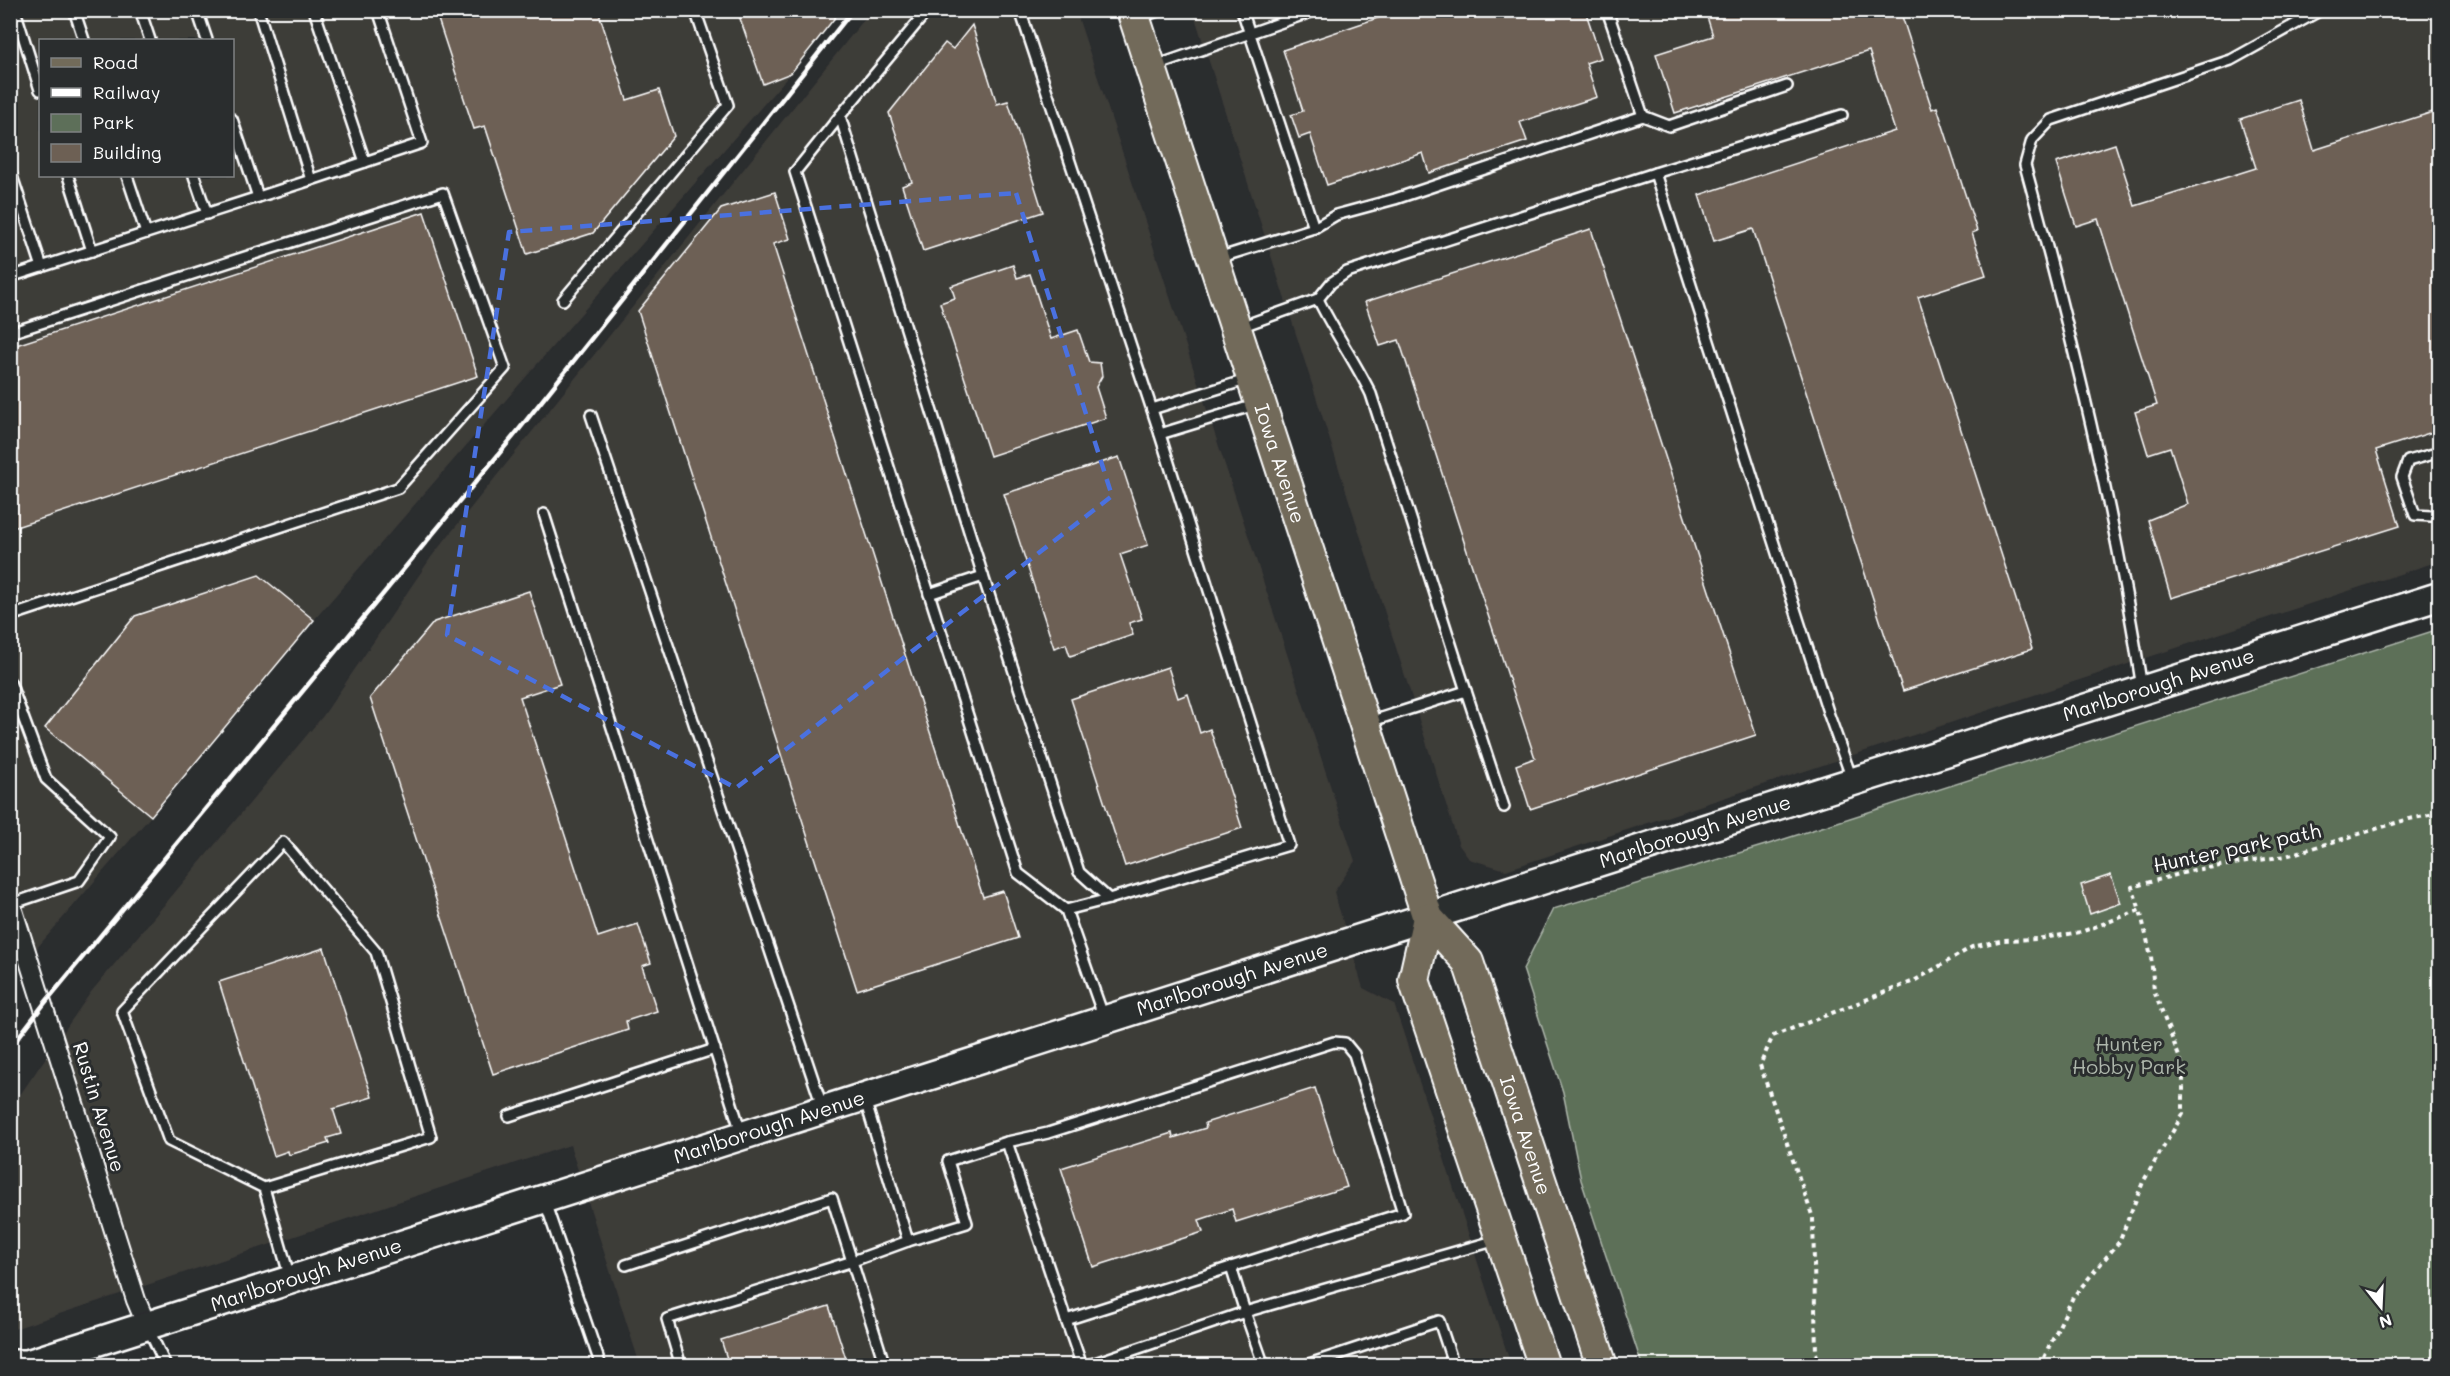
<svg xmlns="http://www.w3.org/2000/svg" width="2450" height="1376" font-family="Mali,sans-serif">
<rect width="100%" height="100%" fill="#2a2d2e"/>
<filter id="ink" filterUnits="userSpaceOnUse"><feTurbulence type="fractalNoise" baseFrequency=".0167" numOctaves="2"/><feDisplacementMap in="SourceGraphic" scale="12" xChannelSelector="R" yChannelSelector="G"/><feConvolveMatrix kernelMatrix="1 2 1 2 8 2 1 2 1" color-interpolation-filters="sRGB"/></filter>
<g filter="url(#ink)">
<g fill="#3e3c39" fill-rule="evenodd">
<path d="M11,11H841L791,73L314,620L151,816L11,978ZM40,40H232V176H40Z"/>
<path d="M871,11H1076L1355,861L1334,892L1363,988L1394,1004L1511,1365H640L570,1145L11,1330V1108L91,992L323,716L432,556Z"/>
<path d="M1193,11H2439V561L1506,870L1469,859L1459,845Z"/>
</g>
<path fill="#5d6f59" stroke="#aeb7ac" stroke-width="1.5" d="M2439,629V1365H1642L1581,1180L1563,1092L1523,969L1553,909L1772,843Z"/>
<g fill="#6d6054" stroke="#fff" stroke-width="1.5">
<path d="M435,10H598L627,100L659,90L674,136L593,233L527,254L485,126L474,129Z"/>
<path d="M737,10H841L791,73L763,84Z"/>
<path d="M1401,10H1585L1601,58L1586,63L1597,97L1520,122L1527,141L1429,173L1423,153L1327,185L1310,134L1299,138L1291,115L1303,111L1283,50Z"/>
<path d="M1705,10H1900L1932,109L1937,107L1977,231L1972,233L1986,275L1918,297L2032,649L1903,691L1753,229L1714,241L1699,195L1895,131L1869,51L1675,113L1656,54L1713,36Z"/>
<path d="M972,25L997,104L1008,101L1043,212L923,251L902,186L912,182L889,113L945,43L953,49Z"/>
<path d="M2299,100L2314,150L2439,110V430L2376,450L2400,526L2171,598L2148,520L2188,504L2170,447L2148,454L2135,412L2157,405L2131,324L2098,219L2076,226L2056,163L2115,144L2135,206L2256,168L2240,119Z"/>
<path d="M775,192L790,239L773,244L983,897L1003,891L1018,938L857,990L638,311L721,209Z"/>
<path d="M424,212L478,376L10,529V347Z"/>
<path d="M1591,229L1756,735L1530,809L1516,765L1535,758L1466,548L1399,340L1380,346L1365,302Z"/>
<path d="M1013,265L1017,278L1030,274L1051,339L1078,330L1089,362L1100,363L1102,376L1096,387L1106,418L990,456L940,303L955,298L951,286Z"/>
<path d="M1119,457L1148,545L1120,554L1142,619L1129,623L1133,635L1070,656L1066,644L1054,648L1004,494Z"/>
<path d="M259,575L314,620L151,816L45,728L135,616Z"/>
<path d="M529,591L560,684L520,697L598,937L638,924L651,963L642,966L657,1011L626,1021L628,1030L493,1074L370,698L434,622Z"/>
<path d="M1168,667L1178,698L1188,694L1200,733L1210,729L1242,828L1125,866L1071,699Z"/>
<path d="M2111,875L2121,903L2090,914L2081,885Z"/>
<path d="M324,948L372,1097L333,1109L341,1134L327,1138L329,1143L289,1155L288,1151L274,1156L219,982Z"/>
<path d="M1315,1088L1347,1187L1236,1222L1232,1209L1199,1220L1203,1232L1093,1267L1061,1168L1172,1133L1173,1138L1206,1128L1205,1123Z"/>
<path d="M829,1306L848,1365H729L721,1340Z"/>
</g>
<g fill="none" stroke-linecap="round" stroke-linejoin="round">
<g stroke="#fff" stroke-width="14">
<g id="lane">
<path d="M15,10L40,90"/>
<path d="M74,10L84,40"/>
<path d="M140,10L150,40"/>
<path d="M197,10L207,40"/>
<path d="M314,10L365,162"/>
<path d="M1020,10L1157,425L1289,845L1109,899L1079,872L983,576L840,116L795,172L1018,873L1066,910L1104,1018"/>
<path d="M1242,10L1314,228"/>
<path d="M1607,10L1643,116"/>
<path d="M1138,18L1161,10"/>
<path d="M1155,66L1317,10"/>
<path d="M840,116L928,10"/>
<path d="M232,119L258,197"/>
<path d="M10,170L42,267"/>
<path d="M1655,173L1842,115"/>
<path d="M68,176L92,251"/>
<path d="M127,176L146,233"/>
<path d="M194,176L207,214"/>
<path d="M311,180L422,143L378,10"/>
<path d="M1218,258L1314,228L1336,215L1395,199L1643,116L1669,126L1787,86"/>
<path d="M10,277L311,180L258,10"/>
<path d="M1318,299C1334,332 1355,361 1371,394L1466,691L1369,722"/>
<path d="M563,300L728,105L695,10"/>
<path d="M1240,327L1318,299L1331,283L1347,272L1655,173L1829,715L1852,779"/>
<path d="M10,333L443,193L505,368L398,488L10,616"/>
<path d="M1152,409L1249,379"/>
<path d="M591,415L822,1106"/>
<path d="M1160,434L1258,404"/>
<path d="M2440,452L2408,461L2402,477L2415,515L2431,516L2440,513"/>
<path d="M544,514L741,1132"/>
<path d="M929,594L983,576"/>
<path d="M10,682L46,779L110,837L79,881L11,904"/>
<path d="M2142,688C2115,511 2072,337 2025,165L2032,140L2051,120L2231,60L2321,10"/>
<path d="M1466,691L1504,807"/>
<path d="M1066,910L1109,899"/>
<path d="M865,1100L908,1241L967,1223L948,1161L1007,1142L1066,1320L1231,1267L1245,1312L1497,1240"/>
<path d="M509,1116L715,1049"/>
<path d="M1007,1142L1048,1133L1334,1042L1345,1043L1354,1054L1403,1213L1231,1267"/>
<path d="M264,1188L169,1141L122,1011L283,842L376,952L431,1137L264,1188L290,1278"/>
<path d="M545,1202L601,1366"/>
<path d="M626,1265L832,1198L885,1366"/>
<path d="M1066,1320L1082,1366"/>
<path d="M148,1328L166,1366"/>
<path d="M681,1366L667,1319L853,1261L908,1241"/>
<path d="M1086,1366L1245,1312L1264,1366"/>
<path d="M1303,1366L1439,1321L1454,1366"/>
</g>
</g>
<g stroke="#fff" stroke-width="22">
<path id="street" d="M10,901L136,1300L147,1326"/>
</g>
<g stroke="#fff" stroke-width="32">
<g id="secondary">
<path id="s1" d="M10,1364H27L1662,842L2440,596"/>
</g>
</g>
<g stroke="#fff" stroke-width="34">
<g id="primary">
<path id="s2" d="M1132,10L1428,918L1468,962L1602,1366"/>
<path d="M1428,918L1414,980L1544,1366"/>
</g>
</g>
<g stroke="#fff" stroke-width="4" stroke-dasharray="4.5 4.5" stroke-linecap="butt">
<path d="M1820,1366L1816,1353L1813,1218L1760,1065L1773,1036L1914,981L1972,947L2004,940L2037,939L2081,932L2140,910L2132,887L2194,870L2286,856L2409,819L2440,813"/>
<path d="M2040,1366L2073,1297L2119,1242L2143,1182L2183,1114V1067L2154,991L2151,956L2140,910"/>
</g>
<use href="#lane" stroke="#2a2d2e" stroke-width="9"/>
<use href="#street" stroke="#2a2d2e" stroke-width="18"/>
<use href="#secondary" stroke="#2a2d2e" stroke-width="27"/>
<use href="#primary" stroke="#726b5a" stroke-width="30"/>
<path stroke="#fff" stroke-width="4.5" d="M10,1048L44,1004L517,432L853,10"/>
</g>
</g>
<path fill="none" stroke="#4a71e0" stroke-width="4.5" stroke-dasharray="12 8" stroke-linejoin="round" d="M1016,193L1112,496L736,788L447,635L509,232Z"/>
<g text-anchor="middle" stroke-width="6" stroke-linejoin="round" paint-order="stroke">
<g font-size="20" fill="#fff" stroke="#2a2d2e">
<text dy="7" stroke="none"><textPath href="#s2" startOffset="477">Iowa Avenue</textPath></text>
<text dy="7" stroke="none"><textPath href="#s1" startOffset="2254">Marlborough Avenue</textPath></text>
<text dy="7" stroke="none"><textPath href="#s1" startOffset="1768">Marlborough Avenue</textPath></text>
<text transform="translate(2237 848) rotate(-12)" y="7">Hunter park path</text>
<text dy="7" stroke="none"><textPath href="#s1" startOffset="1282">Marlborough Avenue</textPath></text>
<text transform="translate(99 1107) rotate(73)" y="7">Rustin Avenue</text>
<text dy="7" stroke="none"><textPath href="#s1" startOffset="796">Marlborough Avenue</textPath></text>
<text dy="7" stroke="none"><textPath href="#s2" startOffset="1197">Iowa Avenue</textPath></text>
<text dy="7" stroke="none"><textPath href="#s1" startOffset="310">Marlborough Avenue</textPath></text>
</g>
<g font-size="20" fill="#aeb7ac" stroke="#2a2d2e">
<text x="2129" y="1051">Hunter<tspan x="2129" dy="23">Hobby Park</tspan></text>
</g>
</g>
<rect width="2450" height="1376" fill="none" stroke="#2a2d2e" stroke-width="36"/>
<rect x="18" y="18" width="2414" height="1340" fill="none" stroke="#fff" stroke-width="2" filter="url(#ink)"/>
<rect x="39" y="39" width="195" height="138" fill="#2a2d2e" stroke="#7f8182" stroke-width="1.5"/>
<rect x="51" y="58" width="30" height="9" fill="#726b5a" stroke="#7f8182" stroke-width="1.5"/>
<text x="93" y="69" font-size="18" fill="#ffffff">Road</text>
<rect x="51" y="88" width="30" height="9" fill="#ffffff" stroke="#7f8182" stroke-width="1.5"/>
<text x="93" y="99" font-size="18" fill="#ffffff">Railway</text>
<rect x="51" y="114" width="30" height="18" fill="#5d6f59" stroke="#7f8182" stroke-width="1.5"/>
<text x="93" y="129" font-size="18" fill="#ffffff">Park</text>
<rect x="51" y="144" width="30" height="18" fill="#6d6054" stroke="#7f8182" stroke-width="1.5"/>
<text x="93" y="159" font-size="18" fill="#ffffff">Building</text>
<g transform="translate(2381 1307) rotate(162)" stroke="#2a2d2e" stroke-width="4.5" paint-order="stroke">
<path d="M0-4.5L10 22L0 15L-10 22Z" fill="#ffffff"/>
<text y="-9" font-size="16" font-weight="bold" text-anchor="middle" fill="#ffffff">N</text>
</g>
</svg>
